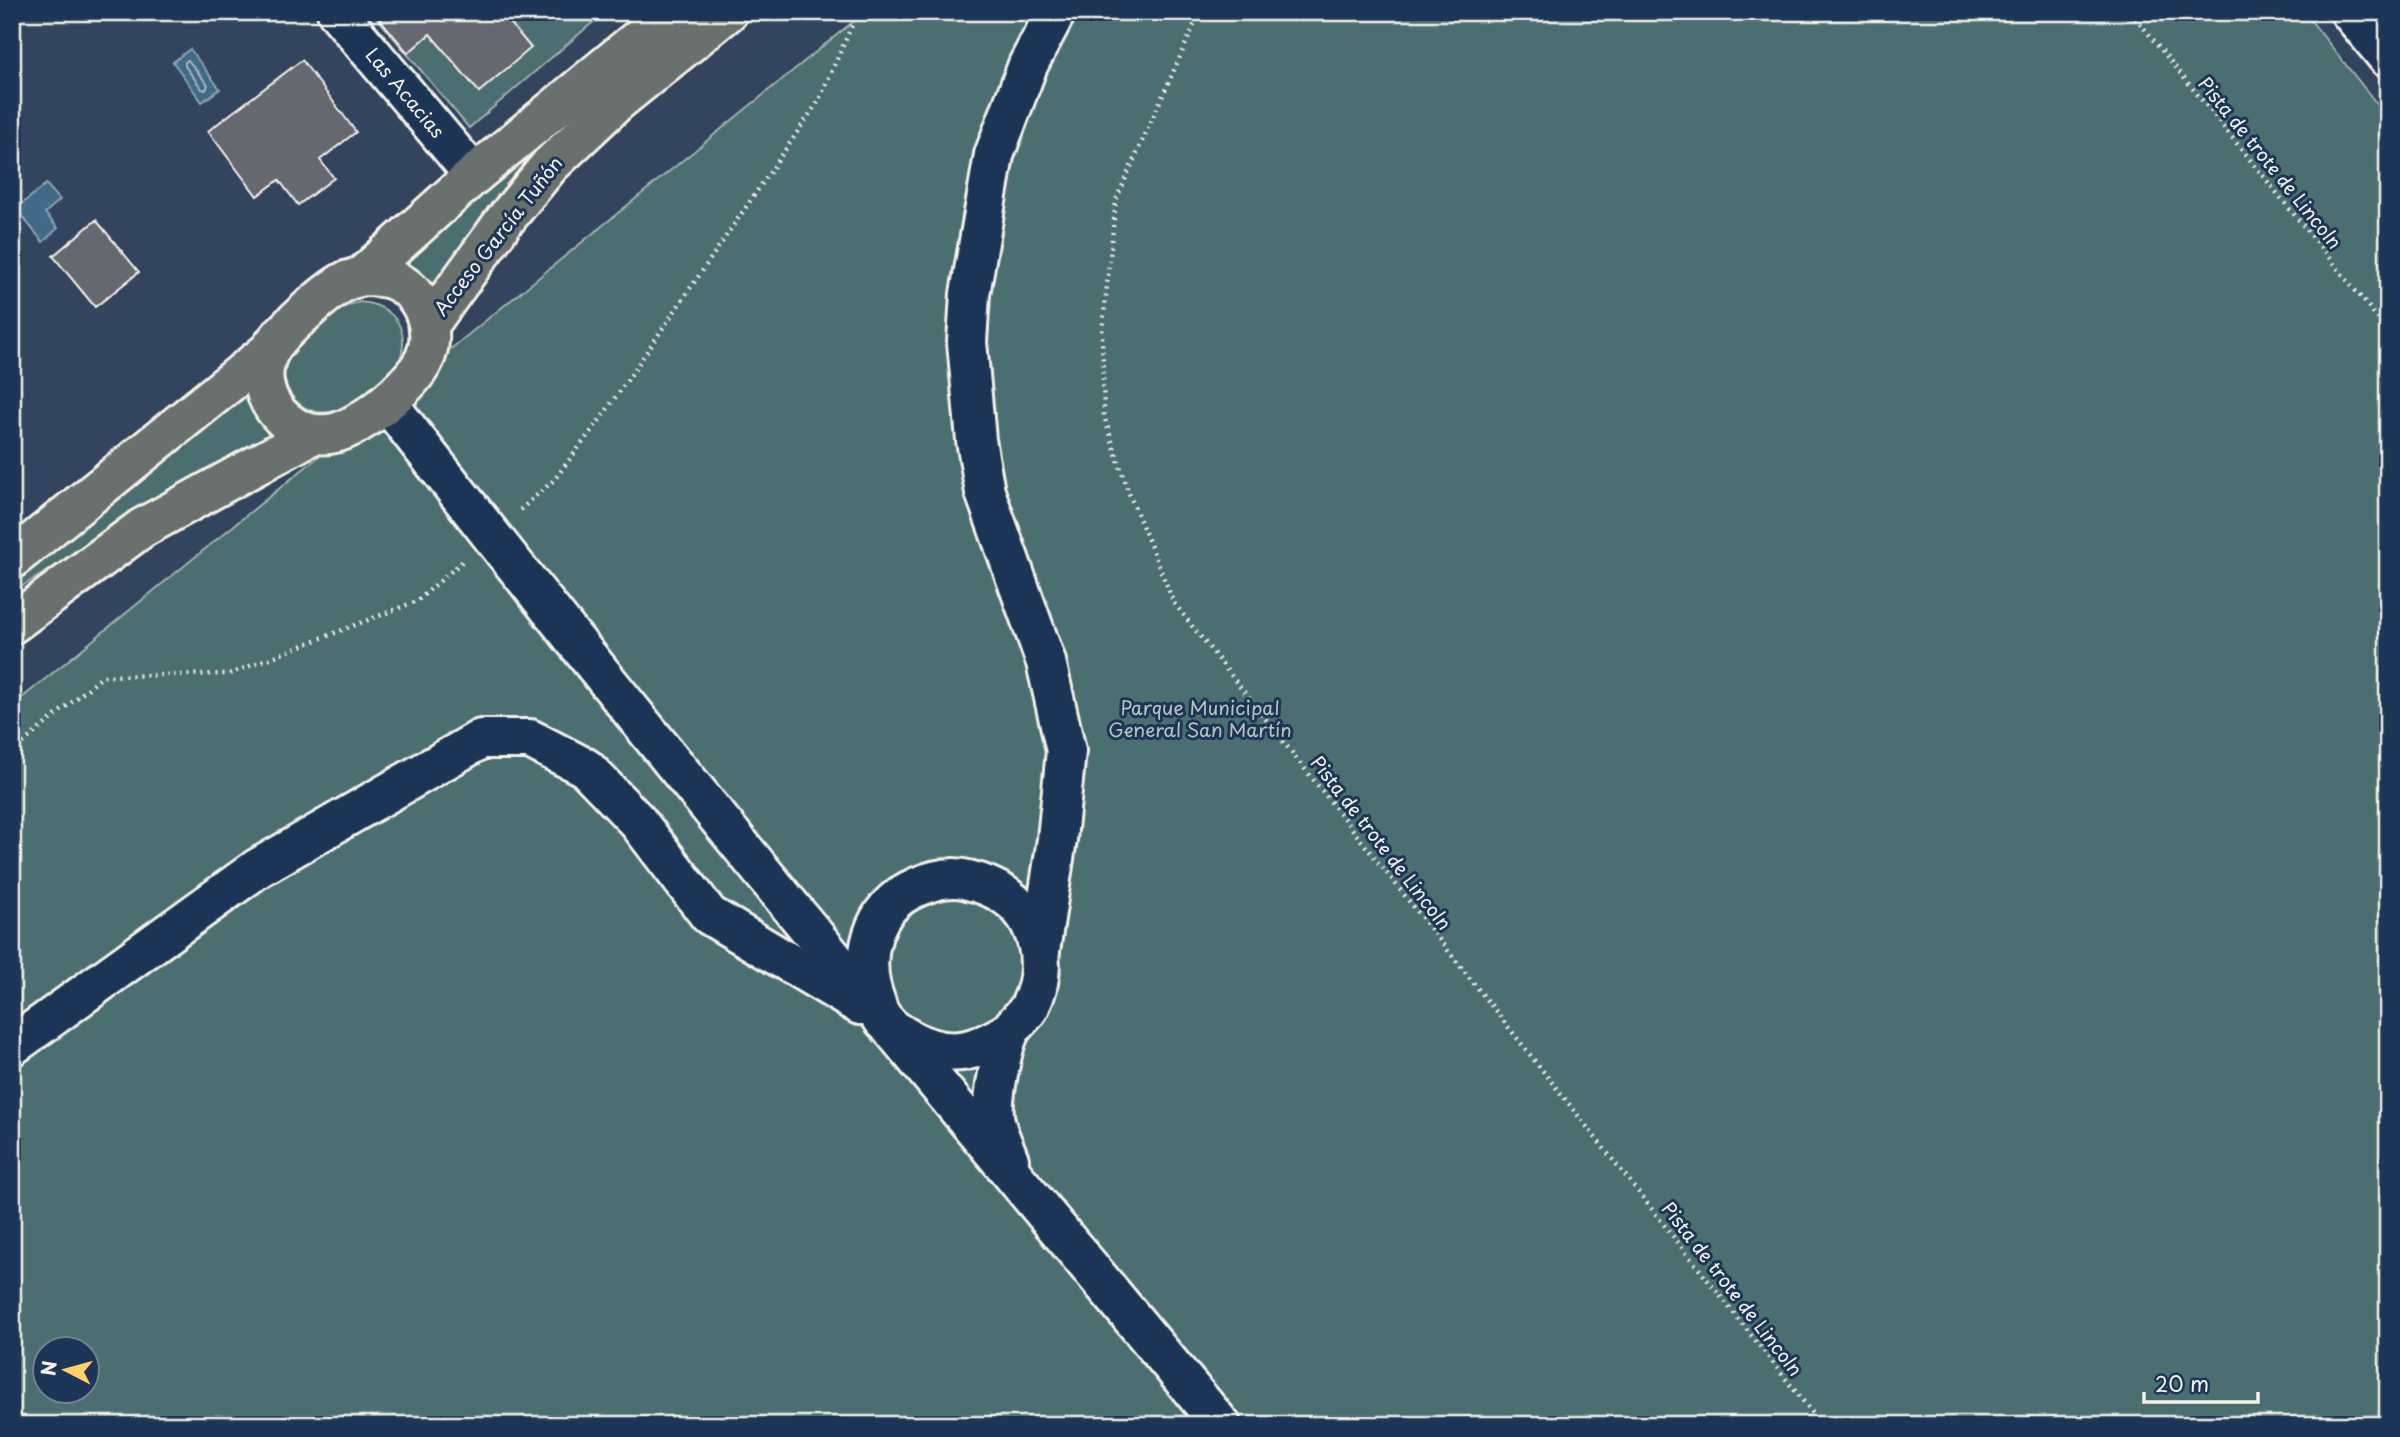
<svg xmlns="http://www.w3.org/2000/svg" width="2400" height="1437" font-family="'Playpen Sans',sans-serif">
<rect width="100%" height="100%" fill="#33445e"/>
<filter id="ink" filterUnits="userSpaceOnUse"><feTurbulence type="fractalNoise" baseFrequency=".0143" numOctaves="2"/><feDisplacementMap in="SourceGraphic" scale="14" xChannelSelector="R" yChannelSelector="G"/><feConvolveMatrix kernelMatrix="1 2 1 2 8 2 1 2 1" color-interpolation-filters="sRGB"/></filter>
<g filter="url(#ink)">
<g fill="#4c6e70" stroke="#a0b0ac" stroke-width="2" fill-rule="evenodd">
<path d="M372,12H605L469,128Z"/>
<path d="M692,12H701L556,133L489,213L432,296L390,267Z"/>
<path d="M865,12H2304L2388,118V1425H12V706ZM46,1350H88V1392H46Z"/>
<path d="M360,302C384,304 404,318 403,345C402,365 388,376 374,388C362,399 345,411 328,412C297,416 275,382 288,355C292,346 302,338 309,331C323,318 341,306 360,302Z"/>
<path d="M245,385L275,435L12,592V577Z"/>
</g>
<g fill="#416b88" stroke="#89a1ae" stroke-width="2">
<path d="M190,49L220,89L202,102L173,62Z"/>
<path d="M46,184L60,200L45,213L58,228L43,242L16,209Z"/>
</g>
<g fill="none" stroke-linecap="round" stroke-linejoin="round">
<path stroke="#acbbc2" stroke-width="2" d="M188,60L208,85L206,90L202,89L185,66V62Z"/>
</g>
<g fill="#666770" stroke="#f4f1e8" stroke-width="2">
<path d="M386,12H501L531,48L479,92L430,34L408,53L379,18Z"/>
<path d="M302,60L356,132L320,160L334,178L298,205L279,180L257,196L208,131Z"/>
<path d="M96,220L139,272L95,307L53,256Z"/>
</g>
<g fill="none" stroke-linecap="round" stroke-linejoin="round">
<g stroke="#f4f1e8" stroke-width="44">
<g id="minor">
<path d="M337,12L474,175"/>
<path d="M2350,12L2388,58"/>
<path d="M387,402C656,750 940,1087 1221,1425"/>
<path d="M1040,951L1057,839L1066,751L1046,662L985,492L976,440L967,342L970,294L994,155L1028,65L1056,12"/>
<path d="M12,1046L258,868L481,739H530L586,768L638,822L709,915L860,1005"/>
<path d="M1009,1160C1004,1146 995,1129 994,1115C992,1097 1002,1047 1010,1031C1015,1022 1025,1016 1030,1006C1043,980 1043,951 1031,925C1019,900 994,886 968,880C951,875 933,880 917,887C870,906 859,960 876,1003C877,1008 879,1014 882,1018C888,1027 902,1035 911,1040C949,1060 976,1052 1010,1031"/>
</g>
</g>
<g stroke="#f4f1e8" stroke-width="44">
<g id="major">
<path d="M362,276C374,276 387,276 398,282C425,296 437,333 424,360C411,386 358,431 329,434C284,439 247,389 271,348C281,332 329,289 346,281C351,279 357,278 362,276Z"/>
<path d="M362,276L474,175L671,12"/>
<path d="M429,325L504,221L550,165L617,102L728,12"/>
<path d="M12,559L270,350"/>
<path d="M12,624L142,528L313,434"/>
</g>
</g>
<g stroke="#f4f1e8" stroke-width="4.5" stroke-dasharray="2 5" stroke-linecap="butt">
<path d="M1200,12L1116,200L1102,333L1104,416L1128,491L1174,603L1822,1425"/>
<path d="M2131,12L2388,331"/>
<path d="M520,510L554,480L602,417L818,102L858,12"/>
<path d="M12,752L103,676L229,674L417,601L464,560"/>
</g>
<use href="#minor" stroke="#1d3557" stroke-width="38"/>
<use href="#major" stroke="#6b706d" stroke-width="38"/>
</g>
</g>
<g text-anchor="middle" stroke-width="6" stroke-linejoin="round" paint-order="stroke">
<g font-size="19" fill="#f4f1e8" stroke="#1d3557">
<text transform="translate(405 93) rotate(50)" y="7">Las Acacias</text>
<text transform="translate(2270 163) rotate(51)" y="7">Pista de trote de Lincoln</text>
<text transform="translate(498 236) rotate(-52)" y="7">Acceso García Tuñón</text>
<text transform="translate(1381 843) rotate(52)" y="7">Pista de trote de Lincoln</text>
<text transform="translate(1732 1289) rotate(52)" y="7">Pista de trote de Lincoln</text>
</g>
<g font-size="19" fill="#b9c3be" stroke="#1d3557">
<text x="1200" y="715">Parque Municipal<tspan x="1200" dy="22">General San Martín</tspan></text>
</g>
</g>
<rect width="2400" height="1437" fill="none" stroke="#1d3557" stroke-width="42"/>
<rect x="21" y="21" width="2358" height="1395" fill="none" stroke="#f4f1e8" stroke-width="2.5" filter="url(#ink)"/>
<g transform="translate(66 1370) rotate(276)"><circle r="33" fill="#1d3557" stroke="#738091" stroke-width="2"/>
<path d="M0-5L12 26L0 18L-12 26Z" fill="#ffd166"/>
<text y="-10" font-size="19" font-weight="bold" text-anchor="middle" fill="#f4f1e8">N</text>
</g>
<path d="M2144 1392v10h114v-10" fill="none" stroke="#f4f1e8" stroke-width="3.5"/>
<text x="2155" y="1392" font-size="21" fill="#f4f1e8" stroke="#1d3557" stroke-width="5" paint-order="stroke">20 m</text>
</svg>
